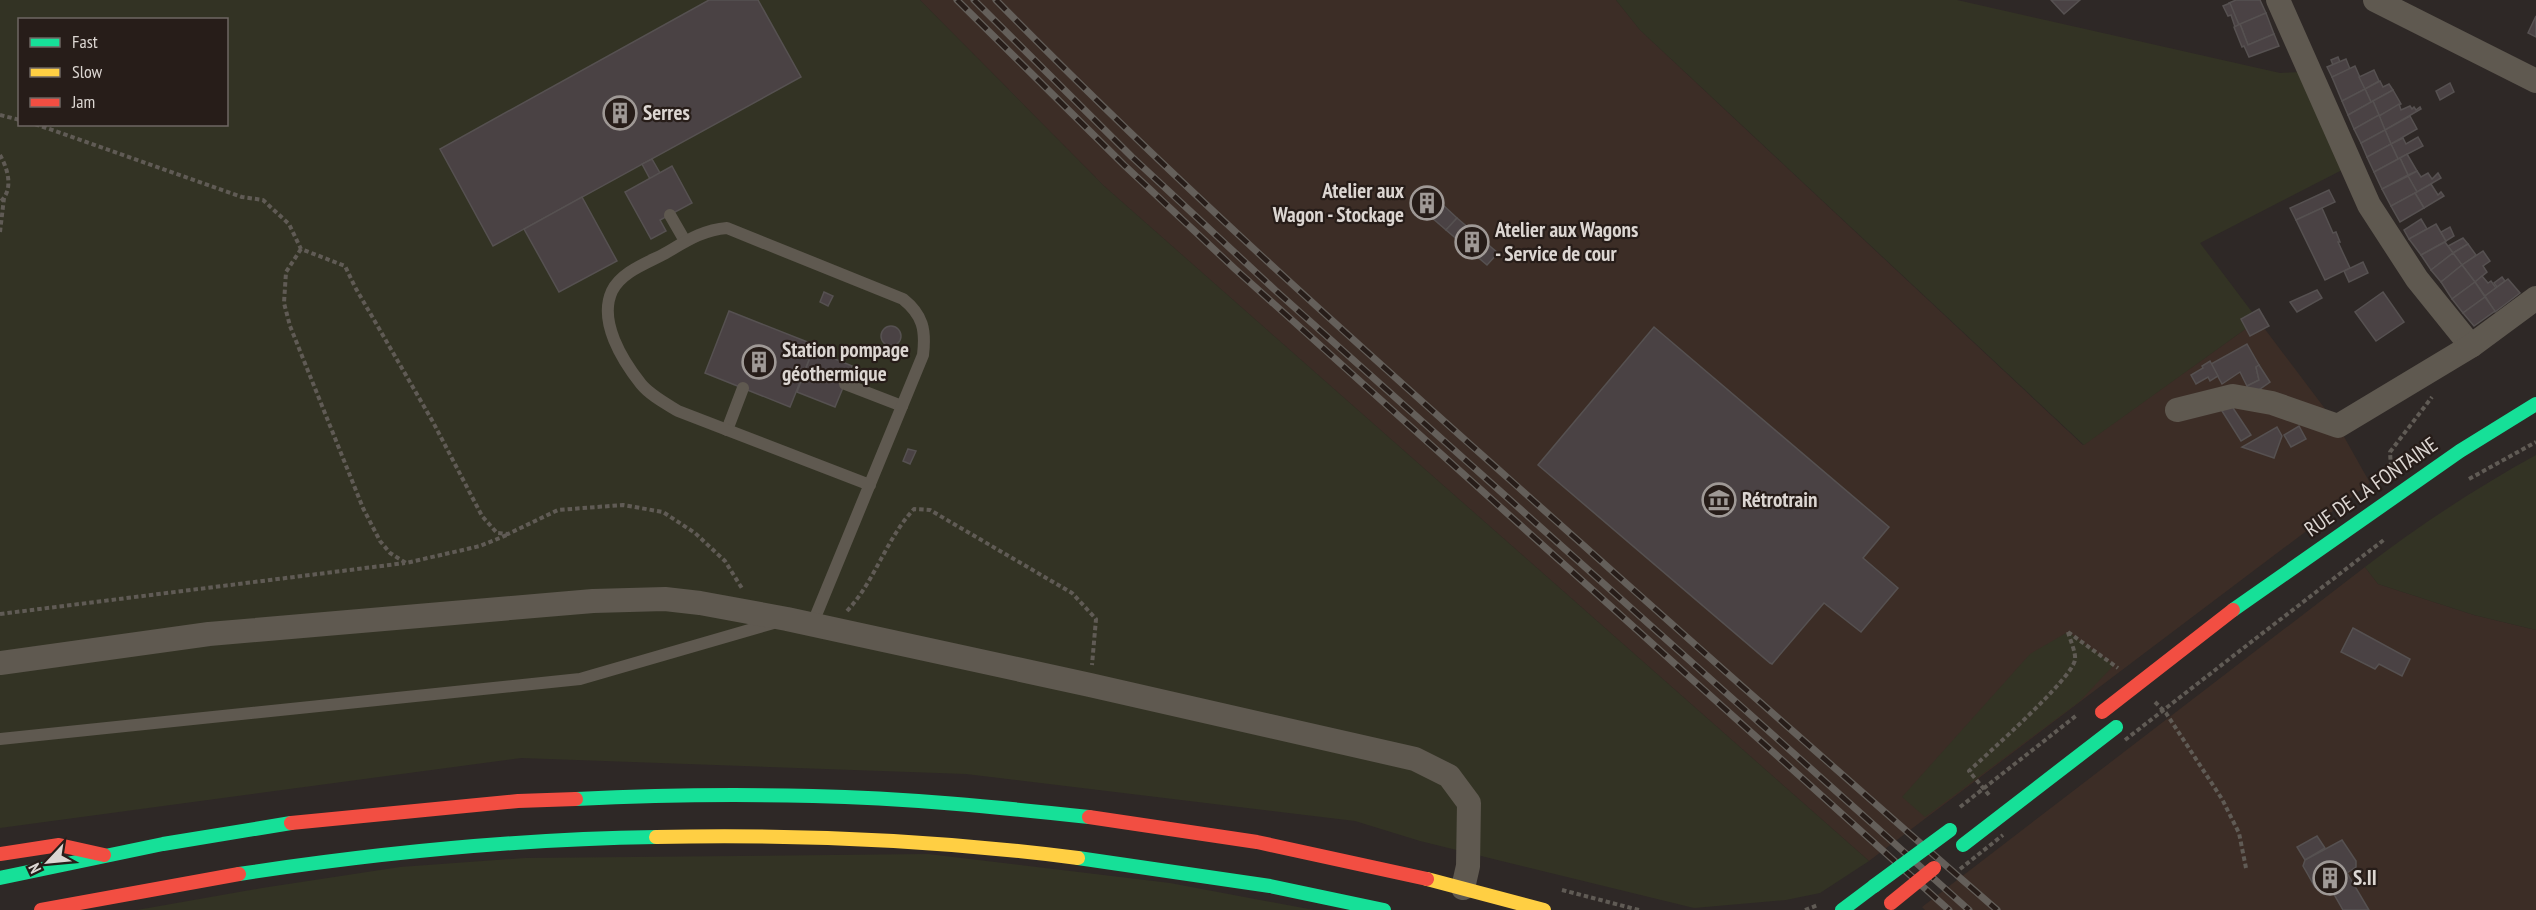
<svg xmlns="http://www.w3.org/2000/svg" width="2536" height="910" font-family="'PT Sans Narrow',sans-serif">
<rect width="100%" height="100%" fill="#2e2826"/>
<g fill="#3c2d26">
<path d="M920,0H1616L1640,30L2083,445L2258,320L2338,426L2370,483L1869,861L1104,186Z"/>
<path d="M2365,567L2378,584L2474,615L2536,630V910H1925L1922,907Z"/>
</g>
<g fill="#333324" fill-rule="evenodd">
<path d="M0,0H920L1104,186L1869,861L1820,893L1786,900L1694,908L1420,841L1355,821L966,774L521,758L0,828ZM20,20H226V124H20Z"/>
<path d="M1616,0H1957L2280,73L2298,72L2342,170L2200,243L2258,320L2084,445L1640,30Z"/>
<path d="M2536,455V630L2474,615L2378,584L2365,567C2420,525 2476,488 2536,455Z"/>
<path d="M2068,632L2114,665L2079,702L1925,817L1902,797L2030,654Z"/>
<path d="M928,854L1170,883L1314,910H137L262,888L400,867L525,858Z"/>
</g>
<g fill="#4a4244" stroke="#565151" stroke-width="1.5">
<path d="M709,0H758L801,77L493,246L440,149Z"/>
<path d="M2051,0H2080L2064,14Z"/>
<path d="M2260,0L2266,13L2239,25L2229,3L2236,0Z"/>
<path d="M2230,3L2239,25L2235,27L2231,15L2228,16L2223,6Z"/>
<path d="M2266,13L2274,34L2248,45L2240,24Z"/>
<path d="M2536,16V37L2528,33Z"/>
<path d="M2240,24L2248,45L2274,34L2279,46L2249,57L2244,46L2242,47L2234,27Z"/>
<path d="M2338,57L2340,62L2333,65L2331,60Z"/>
<path d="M2346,59L2350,69L2332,77L2327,67Z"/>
<path d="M2355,66L2365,89L2342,101L2332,77Z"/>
<path d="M2374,70L2379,81L2365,89L2359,77Z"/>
<path d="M2380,81L2383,87L2389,84L2393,90L2371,102L2365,89Z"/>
<path d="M2450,83L2454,92L2440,100L2436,91Z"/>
<path d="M2365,89L2371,102L2348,115L2342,101Z"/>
<path d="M2393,90L2401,104L2379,116L2373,101Z"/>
<path d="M2373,101L2379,115L2354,129L2348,115Z"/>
<path d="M2399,104L2401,110L2410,106L2412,109L2414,107L2416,110L2420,107L2421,109L2385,130L2379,116Z"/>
<path d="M2379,115L2385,130L2361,143L2354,129Z"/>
<path d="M2410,116L2417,129L2391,144L2385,130Z"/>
<path d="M2385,130L2391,144L2367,157L2361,143Z"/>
<path d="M2418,137L2423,146L2398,159L2391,144L2403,138L2406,144Z"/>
<path d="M2391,144L2398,159L2374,172L2367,157Z"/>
<path d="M2407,154L2417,171L2408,175L2400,158Z"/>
<path d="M2400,158L2408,175L2382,189L2374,172Z"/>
<path d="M652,159L660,173L650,179L642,164Z"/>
<path d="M672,166L692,203L660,220L666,231L651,239L625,192Z"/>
<path d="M2417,171L2421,177L2428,173L2432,179L2438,173L2441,178L2417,192L2408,176Z"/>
<path d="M2408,176L2417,192L2391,206L2382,189Z"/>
<path d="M2431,184L2438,195L2441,192L2444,196L2424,208L2415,193Z"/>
<path d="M2329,190L2335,202L2296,220L2290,208Z"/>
<path d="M1424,191L1439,203L1429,215L1415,202Z"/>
<path d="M2415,193L2424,208L2400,222L2391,206Z"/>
<path d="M582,197L617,261L559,292L524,229Z"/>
<path d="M1442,204L1457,218L1446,230L1431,217Z"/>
<path d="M2322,208L2333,233L2336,232L2340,242H2338L2350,268L2325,280L2296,220Z"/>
<path d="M1457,218L1498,253L1487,265L1446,230Z"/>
<path d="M2421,219L2427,229L2409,239L2404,230Z"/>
<path d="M2436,224L2446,241L2421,255L2409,239Z"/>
<path d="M2450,227L2454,236L2446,241L2441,232Z"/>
<path d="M2463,238L2468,244L2453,253L2448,246Z"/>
<path d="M2445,242L2453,253L2431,270L2421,255Z"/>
<path d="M2468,244L2476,255L2462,265L2453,253Z"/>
<path d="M2483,251L2490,261L2483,266L2487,272L2475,282L2462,265Z"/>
<path d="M2453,253L2462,265L2441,282L2431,270Z"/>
<path d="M2363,262L2368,273L2349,282L2344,271Z"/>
<path d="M2462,265L2475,282L2452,299L2441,282Z"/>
<path d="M2482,276L2488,283L2491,281L2496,288L2485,296L2475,282Z"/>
<path d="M2502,277L2505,281L2497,287L2494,283Z"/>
<path d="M2508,279L2520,293L2495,312L2485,296Z"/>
<path d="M2475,282L2485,297L2463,313L2452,299Z"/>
<path d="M2317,290L2322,298L2297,312L2290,302Z"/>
<path d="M824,292L833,296L828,306L820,302Z"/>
<path d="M2383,292L2404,322L2376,341L2355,312Z"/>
<path d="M2485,297L2495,311L2474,326L2463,313Z"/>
<path d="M2259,309L2269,326L2250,336L2241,319Z"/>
<path d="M729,311L815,345L790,407L705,373Z"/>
<circle cx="891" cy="336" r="10"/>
<path d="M1654,327L1889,527L1863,558L1898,588L1861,632L1824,603L1772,664L1770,663L1538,465Z"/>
<path d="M2247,344L2259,365L2256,367L2259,380L2247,386L2240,372L2222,384L2211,364Z"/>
<path d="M813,350L852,366L835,407L797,392Z"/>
<path d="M2210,361L2218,376L2210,381L2208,377L2196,384L2191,375L2203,368L2202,366Z"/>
<path d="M2259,365L2270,382L2250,396L2247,386L2259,380L2256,367Z"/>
<path d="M2231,405L2251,435L2241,441L2222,411Z"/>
<path d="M2299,426L2306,439L2291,447L2284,435Z"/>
<path d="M2277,427L2282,436L2274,458L2242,447Z"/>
<path d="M908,449L916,451L910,464L903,461Z"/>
<path d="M2353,628L2410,659L2402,676L2379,664L2375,669L2341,652Z"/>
<path d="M2317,836L2325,848L2305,860L2297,847Z"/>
<path d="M2342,840L2356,861V867L2347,873L2369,910H2343L2328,884L2321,888L2315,887L2303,866L2305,860Z"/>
</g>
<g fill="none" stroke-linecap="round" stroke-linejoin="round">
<g stroke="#605b55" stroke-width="4" stroke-dasharray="4.5 3" stroke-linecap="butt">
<path d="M0,115L20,120"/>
<path d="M35,124L242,197L263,200L289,224L301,249L345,266L355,287L433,422L482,516L497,533L508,534L558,510L623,505L663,512L695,533L725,561L743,590"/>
<path d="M0,155C8,169 14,190 0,202"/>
<path d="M0,232L4,198"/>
<path d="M301,249L286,272L284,303L290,326L363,508L380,541L390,553L406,563L480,546L507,535"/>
<path d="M2391,467L2390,452L2432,397"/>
<path d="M2469,479L2536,442"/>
<path d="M847,611C875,581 886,539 914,509L930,510L1072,593L1096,619L1092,665"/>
<path d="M0,614L405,563"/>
<path d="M2068,632L2118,668"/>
<path d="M2255,639L2385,539"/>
<path d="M2155,702L2166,713L2222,799L2239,833L2246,868"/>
<path d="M1989,795L1969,771C1988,753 2071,680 2075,660C2076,652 2070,640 2068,632"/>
<path d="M1960,807L2077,715"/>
<path d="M1562,890L1639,910"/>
<path d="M1805,910L1818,905"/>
</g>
<g stroke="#5f5950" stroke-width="12">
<path d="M670,215L685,241"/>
<path d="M845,384L902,406"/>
<path d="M727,430L743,388"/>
<path d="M812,625L923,355C926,330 923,315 903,299L727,228C702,230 685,242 664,254C647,263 621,272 612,291C598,321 622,360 641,384C650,395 665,403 678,411L870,485"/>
<path d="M0,739L580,679L777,622"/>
</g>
<g stroke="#5f5950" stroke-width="24">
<path d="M2278,0L2369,205L2417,279L2471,346"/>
<path d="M2375,0L2536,81"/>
<path d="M2177,410L2233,396L2272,403L2338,426L2471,346L2536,298"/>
<path d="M0,663L209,634L593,601L665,599L700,603L787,619L1090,685L1415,759L1449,776L1469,803L1468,866L1463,888"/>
</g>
<g stroke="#16e098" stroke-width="14">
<path d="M2233,610L2460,451L2536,404"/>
<path d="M576,799C655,795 734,794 813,796C905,798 997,807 1089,817"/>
<path d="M1963,845L2116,727"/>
<path d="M1078,858L1270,886L1384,910"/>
<path d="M239,874C377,853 516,839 656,837"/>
<path d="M0,878L163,844L291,823"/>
<path d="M1842,910L1874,886"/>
</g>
<g stroke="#ffcf43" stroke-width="14">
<path d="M656,837C797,834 938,840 1078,858"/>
<path d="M1427,879L1544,910"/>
</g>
<g stroke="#f24e42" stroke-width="14">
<path d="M1089,817L1257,842L1427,879"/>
<path d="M291,823L518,801L576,799"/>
<path d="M0,854L59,845L104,855"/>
<path d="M41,910L239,874"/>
</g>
<g stroke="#645f5a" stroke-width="7">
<g id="rail">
<path d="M957,0L1124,165L1235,269L1949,910"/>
<path d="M974,0L1132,157L1275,290L1969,910"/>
<path d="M996,0C1163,170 1340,329 1518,487C1677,629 1836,770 1997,910"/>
</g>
</g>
<use href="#rail" stroke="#271d19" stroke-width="4.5" stroke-dasharray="14" stroke-linecap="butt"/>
<g stroke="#605b55" stroke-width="4" stroke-dasharray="4.5 3" stroke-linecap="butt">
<path d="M2125,740L2255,639"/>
<path d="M1960,869L2003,835"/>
</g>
<path stroke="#16e098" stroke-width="14" d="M1874,886L1950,830"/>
<g stroke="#f24e42" stroke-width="14">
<path d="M2102,712L2233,610"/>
<path d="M1891,903L1934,868"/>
</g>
</g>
<defs>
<g id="building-ring" transform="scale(1.725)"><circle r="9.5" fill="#271d19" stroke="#9f9996" stroke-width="1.5"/><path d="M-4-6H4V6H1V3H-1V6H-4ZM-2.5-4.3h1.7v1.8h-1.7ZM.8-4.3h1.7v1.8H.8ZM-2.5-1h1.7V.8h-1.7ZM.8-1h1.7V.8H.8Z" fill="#9f9996"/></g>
<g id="museum-ring" transform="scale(1.725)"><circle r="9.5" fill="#271d19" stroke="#9f9996" stroke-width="1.5"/><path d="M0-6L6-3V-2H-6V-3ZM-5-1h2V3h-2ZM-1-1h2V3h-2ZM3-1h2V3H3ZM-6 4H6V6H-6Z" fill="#9f9996"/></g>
</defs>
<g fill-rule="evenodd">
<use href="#building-ring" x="620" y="113"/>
<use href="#building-ring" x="1427" y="203"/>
<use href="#building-ring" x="1472" y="242"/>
<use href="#building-ring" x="759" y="362"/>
<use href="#museum-ring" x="1719" y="500"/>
<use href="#building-ring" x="2330" y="878"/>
</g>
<g text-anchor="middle" stroke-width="4.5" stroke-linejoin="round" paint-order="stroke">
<g font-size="21" font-weight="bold" fill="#dcd6d2" stroke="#271d19" text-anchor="start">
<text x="643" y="120">Serres</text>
<text x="1404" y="198" text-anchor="end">Atelier aux<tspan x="1404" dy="24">Wagon - Stockage</tspan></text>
<text x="1495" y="237">Atelier aux Wagons<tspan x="1495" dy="24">- Service de cour</tspan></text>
<text x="782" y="357">Station pompage<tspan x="782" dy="24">géothermique</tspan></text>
<text x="1742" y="507">Rétrotrain</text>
<text x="2353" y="885">S.II</text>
</g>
<g font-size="21" fill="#dcd6d2" stroke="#271d19">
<text transform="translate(2371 487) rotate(-35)" y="7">RUE DE LA FONTAINE</text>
</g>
</g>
<rect x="18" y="18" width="210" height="108" fill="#271d19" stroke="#6f6763" stroke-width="1.5"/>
<rect x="30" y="38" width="30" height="9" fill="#16e098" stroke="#6f6763" stroke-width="1.5"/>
<text x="72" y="48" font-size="18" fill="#dcd6d2">Fast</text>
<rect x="30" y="68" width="30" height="9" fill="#ffcf43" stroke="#6f6763" stroke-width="1.5"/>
<text x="72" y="78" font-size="18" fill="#dcd6d2">Slow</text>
<rect x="30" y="98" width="30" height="9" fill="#f24e42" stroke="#6f6763" stroke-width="1.5"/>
<text x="72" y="108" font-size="18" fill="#dcd6d2">Jam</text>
<g transform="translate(48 862) rotate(244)" stroke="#271d19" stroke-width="4.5" paint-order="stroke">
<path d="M0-4.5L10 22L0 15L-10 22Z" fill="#dcd6d2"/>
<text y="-9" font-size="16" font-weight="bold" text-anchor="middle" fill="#dcd6d2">N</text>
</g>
</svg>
